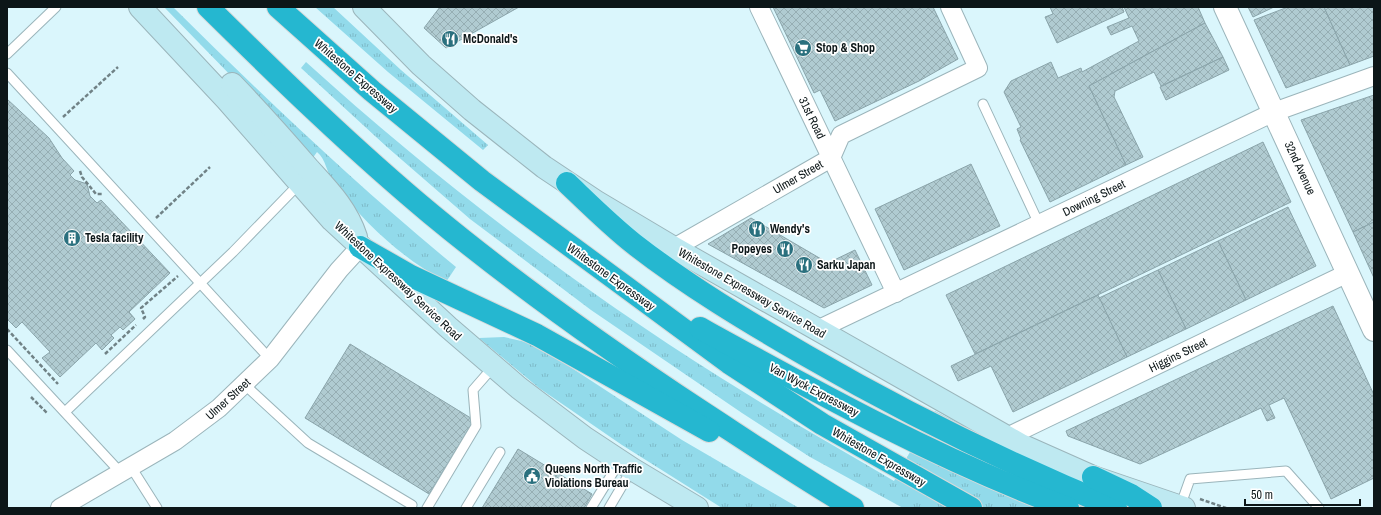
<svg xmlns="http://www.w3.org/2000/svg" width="1381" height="515" font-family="'Archivo Narrow',sans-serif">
<defs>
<pattern id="grass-tufts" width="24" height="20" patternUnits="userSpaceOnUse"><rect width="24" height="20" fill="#92daea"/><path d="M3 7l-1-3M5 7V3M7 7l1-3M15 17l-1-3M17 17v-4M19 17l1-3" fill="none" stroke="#7dbac8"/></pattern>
<pattern id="building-cross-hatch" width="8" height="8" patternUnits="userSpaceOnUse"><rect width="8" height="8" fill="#b0cbd1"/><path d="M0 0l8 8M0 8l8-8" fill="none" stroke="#96aeb3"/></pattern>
</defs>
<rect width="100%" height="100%" fill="#daf6fc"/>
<g fill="url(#grass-tufts)">
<path d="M164,7H173C264,97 357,186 456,267L446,282C399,256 367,225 334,184C327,174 326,159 317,152L312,159Z"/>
<path d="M315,7H333L401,70L488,145L483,150L388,72Z"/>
<path d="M306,62C442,185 590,298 747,394C795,424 845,452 894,481L931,414H933L935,411L1024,457L1110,495L1132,508H903L810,457L742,413L591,310L470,219L387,147L301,68Z"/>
<path d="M504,337L535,344L682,440L799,508H722L622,445L539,388L479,338Z"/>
</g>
<g fill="url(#building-cross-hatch)" stroke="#8aa4aa">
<path d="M440,7H519L446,48L424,28Z"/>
<path d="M773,7H933L958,59L919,81L835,121L820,90L814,93Z"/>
<path d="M1050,7H1122L1124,12L1057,43L1045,17L1053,14Z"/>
<path d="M1124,7H1198L1205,23L1089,86L1126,165L1050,202L1020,140L1021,139L1017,129L1021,127L1004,92L1011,81L1051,62L1058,78L1081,68L1082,72L1139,41L1132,26L1111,35L1107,27L1129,18Z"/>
<path d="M1248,7H1274L1253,17Z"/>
<path d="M1288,7H1324L1350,65L1286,88L1254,20Z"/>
<path d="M1324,7H1374V56L1350,65Z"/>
<path d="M1205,23L1223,57L1161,86L1154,72L1115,91L1114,97L1143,157L1126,165L1089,86Z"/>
<path d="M1223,57L1229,70L1166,100L1160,87Z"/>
<path d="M1374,95V222L1353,232L1301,120Z"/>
<path d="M7,99L49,138L62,158L74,171L70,175L75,180L87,184L90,196L97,203L101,200L170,273L129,312L135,319L123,330L120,327L111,335L114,338L102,350L96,343L60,377L42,358L50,352L22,322L16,328L7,319Z"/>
<path d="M1263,142L1291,202L975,354L946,295Z"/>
<path d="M971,164L1000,226L904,270L875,209Z"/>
<path d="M1288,207L1316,266L1246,300L1218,241Z"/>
<path d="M751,218L828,263L855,250L872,285L824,308L708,244Z"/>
<path d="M1374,222V278L1353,232Z"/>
<path d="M1218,241L1246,300L1186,329L1158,270Z"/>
<path d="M1158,270L1186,329L1127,357L1099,298Z"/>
<path d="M1098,295L1127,357L1013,412L991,366L958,381L951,366Z"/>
<path d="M1333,306L1374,395V478L1331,499L1284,398L1269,405L1275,418L1267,421L1261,408L1140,464L1068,436L1066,431Z"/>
<path d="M350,344L474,420L429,494L305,418Z"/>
<path d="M518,449L592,494L584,508H482Z"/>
</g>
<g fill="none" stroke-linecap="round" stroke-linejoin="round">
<g stroke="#9bb5bb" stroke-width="11">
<g id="service">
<path d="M7,54L56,7"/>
<path d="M7,73L270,359"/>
<path d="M983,104L1039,224"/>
<path d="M7,350L121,473"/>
<path d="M245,385L308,443L412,505L411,508"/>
<path d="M65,412L233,252L299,184"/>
<path d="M131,467L157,508"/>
<path d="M1180,507L1190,479L1286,471L1319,508"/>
<path d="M427,508L476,426L473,390L494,366"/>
<path d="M466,508L500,452"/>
<path d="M591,508L620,461"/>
<path d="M609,508L632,469"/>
</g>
</g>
<g stroke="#9bb5bb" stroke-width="20">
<g id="minor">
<path d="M759,7L896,293"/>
<path d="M674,248L831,158L841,135L978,68L950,7"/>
<path d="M817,330L1274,112L1374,76"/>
<path d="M1007,437L1348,273"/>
<path d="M60,508L175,441L219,408L270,359L339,270L360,247"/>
</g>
</g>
<g stroke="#9bb5bb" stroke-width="24">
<path id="tertiary" d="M1225,7L1374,330"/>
</g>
<g stroke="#9bb5bb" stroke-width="24">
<g id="secondary">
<path d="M140,7L227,100L332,220L448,327L519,388L585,438L632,469L697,508"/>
<path d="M364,7L421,65L472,110L544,167L595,201L674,248L1021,445L1093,477L1184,508"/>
<path d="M232,84C259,112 284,140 309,169C328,190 347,209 356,237"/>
</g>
</g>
<g stroke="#d8dada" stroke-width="24">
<g id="motorway">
<path d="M208,7C280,78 353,149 431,214C518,286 610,351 704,413C753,445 802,478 853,508"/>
<path d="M278,7L372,91L482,181L729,363L822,424L971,508"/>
<path d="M567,183C589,204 610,225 634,244C688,286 748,322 807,356C907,414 1009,464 1116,508"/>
<path d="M360,247L411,276L537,335L709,431"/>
<path d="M700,328C820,394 939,460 1068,508"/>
<path d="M1093,477L1131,495L1151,508"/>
</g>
</g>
<g stroke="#708286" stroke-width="2.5" stroke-dasharray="4 2" stroke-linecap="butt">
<path d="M63,117L118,67"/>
<path d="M80,171L82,177L96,194H103"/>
<path d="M156,218L210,167"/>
<path d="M143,319L145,317L141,308L178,276"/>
<path d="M7,329L58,384"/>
<path d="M105,354L136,325"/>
<path d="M31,397L47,413"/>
<path d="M1200,499L1226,508"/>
</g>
<use href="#service" stroke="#fff" stroke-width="9"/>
<use href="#minor" stroke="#fff" stroke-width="18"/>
<use href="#tertiary" stroke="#fff" stroke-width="22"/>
<use href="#secondary" stroke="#bee9f1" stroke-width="22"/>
<use href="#motorway" stroke="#25b7d0" stroke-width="22"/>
</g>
<defs>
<g id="restaurant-disc" transform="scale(0.9)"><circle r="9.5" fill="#2a707e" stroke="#fff"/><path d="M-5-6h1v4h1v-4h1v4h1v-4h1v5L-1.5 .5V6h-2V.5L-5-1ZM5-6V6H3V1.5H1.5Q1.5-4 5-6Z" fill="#fff"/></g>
<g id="supermarket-disc" transform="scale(0.9)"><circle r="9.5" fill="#2a707e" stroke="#fff"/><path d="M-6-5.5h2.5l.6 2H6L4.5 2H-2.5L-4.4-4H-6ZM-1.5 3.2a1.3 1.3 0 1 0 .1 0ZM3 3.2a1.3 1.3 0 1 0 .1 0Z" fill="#fff"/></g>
<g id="building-disc" transform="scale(0.9)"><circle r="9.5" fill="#2a707e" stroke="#fff"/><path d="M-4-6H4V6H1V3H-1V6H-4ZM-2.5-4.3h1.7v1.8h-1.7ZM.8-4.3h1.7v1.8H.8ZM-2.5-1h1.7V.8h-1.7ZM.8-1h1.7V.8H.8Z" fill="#fff"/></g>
<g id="civic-disc" transform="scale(0.9)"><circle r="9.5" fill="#2a707e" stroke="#fff"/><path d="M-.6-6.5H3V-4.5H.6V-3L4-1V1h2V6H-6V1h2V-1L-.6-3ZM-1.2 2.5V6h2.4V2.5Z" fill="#fff"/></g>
</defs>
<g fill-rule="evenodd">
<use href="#restaurant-disc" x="450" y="39"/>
<use href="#supermarket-disc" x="803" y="48"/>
<use href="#restaurant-disc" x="757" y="229"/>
<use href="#building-disc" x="72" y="238"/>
<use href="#restaurant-disc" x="785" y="249"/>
<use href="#restaurant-disc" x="804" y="265"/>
<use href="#civic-disc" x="532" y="476"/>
</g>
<g text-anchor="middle" stroke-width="3.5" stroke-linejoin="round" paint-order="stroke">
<g font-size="12" font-weight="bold" fill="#0c1618" stroke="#fff" text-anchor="start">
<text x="463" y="43">McDonald's</text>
<text x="816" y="52">Stop &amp; Shop</text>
<text x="770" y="233">Wendy's</text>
<text x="85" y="242">Tesla facility</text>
<text x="772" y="253" text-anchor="end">Popeyes</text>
<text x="817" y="269">Sarku Japan</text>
<text x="545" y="473">Queens North Traffic<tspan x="545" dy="14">Violations Bureau</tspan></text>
</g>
<g font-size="12" fill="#0c1618" stroke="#fff">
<text transform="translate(356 76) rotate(41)" y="4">Whitestone Expressway</text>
<text transform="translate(812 118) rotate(64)" y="4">31st Road</text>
<text transform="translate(1300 168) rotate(65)" y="4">32nd Avenue</text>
<text transform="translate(798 177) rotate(-30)" y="4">Ulmer Street</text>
<text transform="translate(1094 198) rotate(-26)" y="4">Downing Street</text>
<text transform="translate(611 277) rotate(36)" y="4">Whitestone Expressway</text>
<text transform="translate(398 281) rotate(43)" y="4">Whitestone Expressway Service Road</text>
<text transform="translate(752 293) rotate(30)" y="4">Whitestone Expressway Service Road</text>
<text transform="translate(1178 355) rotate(-26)" y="4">Higgins Street</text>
<text transform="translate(814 390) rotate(28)" y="4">Van Wyck Expressway</text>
<text transform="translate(228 399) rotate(-42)" y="4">Ulmer Street</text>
<text transform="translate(879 457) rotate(30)" y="4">Whitestone Expressway</text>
</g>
</g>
<rect width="1381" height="515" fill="none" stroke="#0c1618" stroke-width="16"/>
<path d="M1245 499v6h115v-6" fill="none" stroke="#0c1618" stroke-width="2"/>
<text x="1251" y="499" font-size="12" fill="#0c1618" stroke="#ffffff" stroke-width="3" paint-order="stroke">50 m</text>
</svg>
